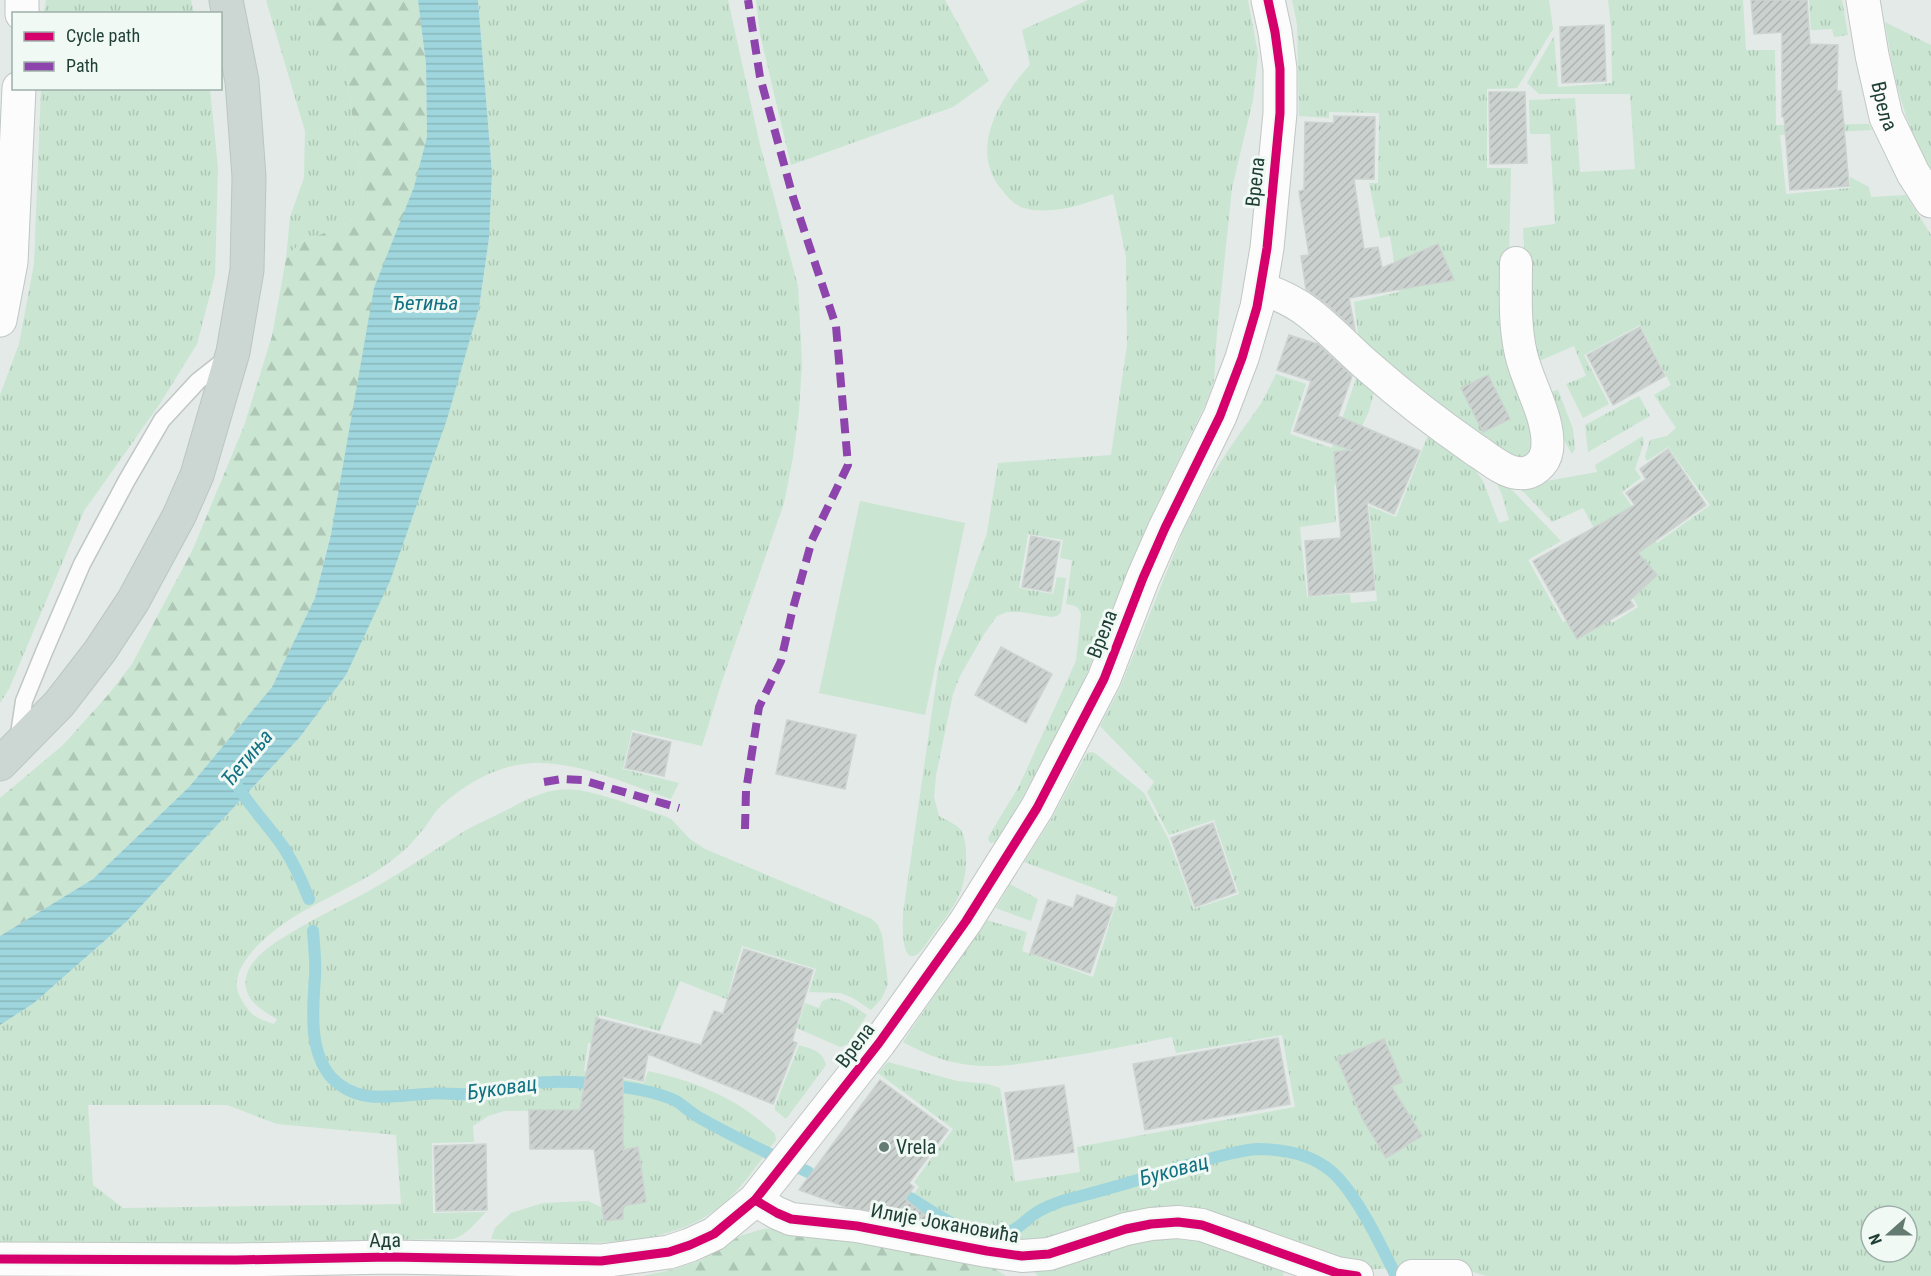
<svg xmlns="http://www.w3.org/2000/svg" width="1931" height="1276" font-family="'Roboto Condensed',sans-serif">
<defs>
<pattern id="grass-tufts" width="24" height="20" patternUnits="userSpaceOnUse" patternTransform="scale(1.5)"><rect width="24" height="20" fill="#cae5d2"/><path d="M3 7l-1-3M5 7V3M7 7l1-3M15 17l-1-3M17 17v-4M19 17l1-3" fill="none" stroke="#adc6b5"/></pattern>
<pattern id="forest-firs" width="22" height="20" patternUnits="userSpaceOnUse" patternTransform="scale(1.5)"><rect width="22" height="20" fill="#cae5d2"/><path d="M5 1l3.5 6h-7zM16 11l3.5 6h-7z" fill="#adc6b5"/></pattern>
<pattern id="water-rules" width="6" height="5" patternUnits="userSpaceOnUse" patternTransform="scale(1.5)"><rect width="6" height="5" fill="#9fd5dc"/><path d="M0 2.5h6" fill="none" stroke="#88b8bd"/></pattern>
<pattern id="building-hatch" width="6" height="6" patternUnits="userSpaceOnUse" patternTransform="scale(1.5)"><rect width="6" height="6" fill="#cad1ce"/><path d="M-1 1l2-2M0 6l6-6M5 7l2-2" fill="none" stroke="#adb4b2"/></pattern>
</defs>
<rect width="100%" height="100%" fill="#e3eae7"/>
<g fill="url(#grass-tufts)" fill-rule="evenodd">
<path d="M46,0H191L194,13H44Z"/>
<path d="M266,0H305L320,36L344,61L356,140L363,198L351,220L332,230L301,242L286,259L290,217L304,178L305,131Z"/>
<path d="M478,0H728L760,145L798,286L802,364L799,411L793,457L784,503L722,681L702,746L632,730L623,769L679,783L671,799C624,783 566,755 517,765C489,770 458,789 438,809C433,814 429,822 425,827C416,838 407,849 396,857C361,886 315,900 279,927C260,941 226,972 240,997C250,1015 255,1018 274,1024L277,1019C260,1010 240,997 247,974C252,957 275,942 289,934C319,915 351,902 381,884C410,867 437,848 466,830C479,823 493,817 507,810C523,801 538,793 557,790C584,785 635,807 662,815L671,819L690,839L705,849L872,919L878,925L882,935L888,984L882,998L871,1010L853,998L840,993L809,992L816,969L742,946L727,997L750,1004L749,1008L680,981L660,1031L599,1015L592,1043H588L584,1071L644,1083L648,1071C695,1081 740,1099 775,1134L776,1140C759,1162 744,1186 723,1204C662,1256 565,1242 491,1239L495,1228L511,1213L543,1203L588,1201L603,1208L646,1202L638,1148L607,1152V1136L623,1135V1110L504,1111L488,1116L473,1126L474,1142L432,1143L433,1213L486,1212C475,1223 467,1235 453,1239L115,1244L0,1243V1025L34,1003L127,921L300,737L346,675L479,308L489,238L492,173ZM227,1105L277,1124L396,1135L401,1204L123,1208L93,1185L88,1105Z"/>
<path d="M756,0H945L989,81L953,107L791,165L760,34Z"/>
<path d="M1088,0H1248L1258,54L1253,100L1232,188L1217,332L1214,380L1206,403L1155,508L1079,693L1020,802L995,842L990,843L988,838L990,834L1019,786L1076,661L1081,615C1080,606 1073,605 1066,604L1072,560L1060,558L1063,540L1028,534L1019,588L1053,594L1057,577L1066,578L1061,612L1057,616L1051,617L1021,612H1007L997,616L984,634L960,676L953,694L936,775L934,797L939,816C947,821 958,824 962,832C965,838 966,847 966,854C967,893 953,908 931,937C927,942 919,957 912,956C901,956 903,921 903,913L938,670L987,533L998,463L1111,455L1127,345L1126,257L1113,194C1086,203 1054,216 1024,208C1016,206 1008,198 1003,191C967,151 1000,97 1030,65L1022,30Z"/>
<path d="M1292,0H1549L1553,29L1517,88L1487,89V168H1511L1509,254L1537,456L1508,461L1359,342L1354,302L1399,292L1390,236L1380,238L1369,183H1378L1379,113L1329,112V118L1299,116L1297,24Z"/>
<path d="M1608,0H1743L1746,50H1775L1776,125L1869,124L1872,130L1780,135L1786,194L1850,188V177L1869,187L1871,197L1906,195L1931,235V1276H1486L1457,1267L1439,1265L1363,1270L1229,1227L1048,1244L905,1225L919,1206L910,1198L919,1187L914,1182L953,1129L878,1073L888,1062L957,1081L988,1084L1000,1088L1015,1182L1080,1172L1077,1147L1295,1107L1282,1035L1176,1053L1172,1037C1130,1045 1088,1054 1045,1060C1018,1064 990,1069 963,1064C941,1061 922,1052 903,1042L986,920L1027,932L1022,951L1093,977L1118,897L1024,862L1052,818L1087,753L1091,752L1095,753L1144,793L1168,838L1194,909L1239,894L1214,820L1169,835L1147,792L1154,782L1100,726L1120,688L1184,529L1209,480L1229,449L1262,402L1276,374L1306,384L1290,434L1332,448L1359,370L1376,385L1369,411L1334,487L1336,522L1300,527L1307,597L1350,594L1351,603L1377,601L1369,506L1396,517L1431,427L1463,452L1483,481L1499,523L1509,520L1502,495L1490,467L1561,541L1528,560L1563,622L1599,602L1612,623L1638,607L1583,508L1552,522L1518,486L1597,472L1595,465L1643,436L1644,442L1635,469L1641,478L1622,492L1657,543L1710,505L1668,447L1647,461L1645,457L1650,440L1667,436L1676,428L1654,395L1671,385L1640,325L1584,355L1609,404L1583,418L1566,384L1586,376L1574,346L1539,361L1551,392L1558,390L1573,429L1575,449L1572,454L1555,424L1529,344L1523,228L1555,224L1550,134H1530L1529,100L1575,98L1580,172L1635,169L1630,94H1539L1527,83L1554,36L1558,87L1612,83L1611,26ZM1871,1216H1907V1252H1871Z"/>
<path d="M1809,0H1842L1848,35L1834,37L1832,29L1811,30Z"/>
<path d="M1885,22L1931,45V169C1903,124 1893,73 1885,22Z"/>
<path d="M41,89H210L218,168L215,275L197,344L161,402L84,511L9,689L0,703V395L19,344L34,264Z"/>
<path d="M1639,396L1650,416L1588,452L1585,425Z"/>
<path d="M1010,884L1038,899L1031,921L996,908Z"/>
<path d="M830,998C845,999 855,1007 867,1015L848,1044L840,1047L765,1014L798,1025L805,1003L819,1008L822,1001Z"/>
<path d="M799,1045C812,1049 823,1051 826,1065L786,1119L775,1110V1106Z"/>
<path d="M1184,1233L1285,1268L1283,1276H1038L1031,1268L1047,1261Z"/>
</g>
<g fill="url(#forest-firs)">
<path d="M305,0H418L426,64L427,137L315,598L272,687L189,787L93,879L0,936V798L63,745L108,695L132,664L193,549L244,426L272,336L286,259L301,242L332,230L351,220L363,198L356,140L344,61L320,36Z"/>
<path d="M784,1227L992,1267L1006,1276H643L671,1270L701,1260L740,1236L763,1229Z"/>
</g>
<path fill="#cae5d2" d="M860,501L965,523L925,715L819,693Z"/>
<path fill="url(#water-rules)" d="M418,0H478L492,173L489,238L479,308L447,419L390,581L346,675L300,737L127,921L34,1003L0,1025V936L93,879L189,787L272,687L315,598L331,534L374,288L414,187L427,137L426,64Z"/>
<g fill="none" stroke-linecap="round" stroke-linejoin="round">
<g stroke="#9fd5dc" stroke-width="12">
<path d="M236,784C250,807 269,826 284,848C294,864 302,881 309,899"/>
<path d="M313,931C314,946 316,961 315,976C313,1008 308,1050 331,1077C357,1105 391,1096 425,1094C440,1092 455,1095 470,1094C497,1093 523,1082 551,1082C583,1081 648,1087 676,1101C684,1106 690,1112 698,1117C734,1137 771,1155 808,1172"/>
<path d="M910,1198C940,1215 980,1250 1015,1229C1022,1225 1027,1219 1033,1215C1042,1208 1052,1205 1062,1201C1101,1191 1139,1180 1177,1168C1199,1162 1236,1150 1257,1149C1283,1149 1311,1154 1331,1171C1355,1191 1382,1247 1396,1276"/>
</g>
</g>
<g fill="url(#building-hatch)" stroke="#ccd3d0" stroke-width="1.5">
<path d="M1751,0H1807L1810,44L1838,45L1837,91H1841L1849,186L1790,190L1784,117H1782V32L1754,34Z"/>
<path d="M1604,25L1606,81L1562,83L1560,27Z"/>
<path d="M1489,92H1525L1527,163L1490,164Z"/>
<path d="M1334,116L1375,117L1374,179H1354L1364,249L1378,247L1382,268L1438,244L1454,280L1349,298L1355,330L1328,305L1306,289L1301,256L1309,255L1299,191L1304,190L1305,122L1334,123Z"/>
<path d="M1640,327L1665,376L1613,405L1587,355Z"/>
<path d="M1289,335L1318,344L1352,376L1338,416L1420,451L1394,514L1367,502L1375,590L1309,596L1305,541L1341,538L1334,452L1352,450L1294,431L1311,381L1277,370Z"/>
<path d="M1488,375L1510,419L1483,432L1461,388Z"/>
<path d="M1668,449L1706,505L1638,553L1657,575L1630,600L1634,606L1577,639L1533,561L1635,505L1626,493L1646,479L1640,469Z"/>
<path d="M1031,536L1060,542L1051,592L1022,587Z"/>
<path d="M1001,647L1052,674L1026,723L975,695Z"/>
<path d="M787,720L856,735L845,789L776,774Z"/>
<path d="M633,733L671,742L664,776L625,768Z"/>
<path d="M1213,823L1236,892L1195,907L1171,838Z"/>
<path d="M1077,895L1113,908L1090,973L1030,953L1048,900L1073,908Z"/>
<path d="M744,949L813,970L792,1041L797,1043L773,1104L648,1054L643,1081L623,1077V1150L638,1147L646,1202L623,1206V1219L604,1221L594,1149H530L529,1110H580L596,1018L701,1045L714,1011L723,1014Z"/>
<path d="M1278,1038L1290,1104L1145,1130L1133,1064Z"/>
<path d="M1384,1039L1402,1082L1391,1086L1422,1136L1386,1158L1362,1118L1337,1058Z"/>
<path d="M880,1080L948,1130L909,1183L914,1187L905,1199L934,1222L846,1207L799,1190Z"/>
<path d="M1064,1085L1074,1152L1015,1160L1005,1093Z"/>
<path d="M486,1144L487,1210L436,1211L434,1146Z"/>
</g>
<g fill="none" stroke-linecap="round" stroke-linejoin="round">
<g stroke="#c0c7c4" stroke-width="19">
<path id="service" d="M18,741L24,701L44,652L82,564L127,480L162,420L198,381L226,359"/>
</g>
<g stroke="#c0c7c4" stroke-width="34">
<g id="minor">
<path d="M1260,288C1278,294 1294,301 1309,313C1330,329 1349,350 1370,368C1403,397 1438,424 1474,449C1487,457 1503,472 1518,473C1532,475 1545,464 1547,450C1551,419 1528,385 1521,354C1514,324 1516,293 1516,263"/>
<path d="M755,1200L777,1213L791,1219L857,1226L987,1251L1022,1256L1049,1254L1126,1229L1151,1224L1178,1222L1202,1225L1337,1273L1357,1276"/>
<path d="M1412,1276H1456"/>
</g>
</g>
<g stroke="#c0c7c4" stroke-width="35">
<g id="tertiary">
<path id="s1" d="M1863,0L1872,55L1886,117L1913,173L1931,201"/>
<path d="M22,14V0"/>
<path d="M0,320L11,262L19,88"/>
<path d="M0,1259L236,1260L390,1257L601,1261L669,1252L690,1245L714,1234L755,1200L879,1043L966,921L1037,808L1104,679L1143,578L1165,528L1220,416L1242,358L1257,307L1267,248L1280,113V69L1275,32L1268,0"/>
</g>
</g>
<g stroke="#bbc6c3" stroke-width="35">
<path id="primary" d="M0,764L59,704L100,651L133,601L179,516L197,475L233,352L247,270L249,177L242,81L226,0"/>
</g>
<use href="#service" stroke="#fbfcfb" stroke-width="16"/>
<use href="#minor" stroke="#fbfcfb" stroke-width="32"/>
<use href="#tertiary" stroke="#fbfcfb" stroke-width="33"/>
<use href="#primary" stroke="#ccd6d3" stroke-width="33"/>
<g stroke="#8e44ad" stroke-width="8" stroke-dasharray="15 8" stroke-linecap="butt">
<path d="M544,782L562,779L582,780L679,808"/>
<path d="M745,829L746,791L759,707L781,661L792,612L812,540L848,465L836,326L793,197L760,77L748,0"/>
</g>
<g stroke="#f1f9f5" stroke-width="13">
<g id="cycleway">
<path d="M755,1200L777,1213L791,1219L857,1226L987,1251L1022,1256L1049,1254L1126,1229L1151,1224L1178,1222L1202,1225L1337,1273L1357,1276"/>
<path d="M0,1259L236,1260L390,1257L601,1261L669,1252L690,1245L714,1234L755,1200L879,1043L966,921L1037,808L1104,679L1143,578L1165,528L1220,416L1242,358L1257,307L1267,248L1280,113V69L1275,32L1268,0"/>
</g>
</g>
<use href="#cycleway" stroke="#d6006c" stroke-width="9"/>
</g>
<circle fill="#647b74" stroke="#f1f9f5" stroke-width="2" cx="884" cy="1147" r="6"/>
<g text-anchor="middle" stroke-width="6" stroke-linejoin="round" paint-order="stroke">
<g font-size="20" fill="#1f3f36" stroke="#f1f9f5">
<text dy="7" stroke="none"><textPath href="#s1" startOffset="108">Врела</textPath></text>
<text transform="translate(1255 182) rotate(-84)" y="7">Врела</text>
<text transform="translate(1102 634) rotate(-69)" y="7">Врела</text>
<text transform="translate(855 1045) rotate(-53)" y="7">Врела</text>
<text transform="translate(945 1223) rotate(10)" y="7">Илије Јокановића</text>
<text transform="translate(385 1240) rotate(-1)" y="7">Ада</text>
</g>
<g font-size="20" fill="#1f3f36" stroke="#f1f9f5" text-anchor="start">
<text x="896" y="1154">Vrela</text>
</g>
<g font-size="21" font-style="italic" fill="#127182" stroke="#f1f9f5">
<text x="425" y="310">Ђетиња</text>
<text transform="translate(247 758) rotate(-50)" y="7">Ђетиња</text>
<text transform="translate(502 1088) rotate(-8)" y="7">Буковац</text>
<text transform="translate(1174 1170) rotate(-15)" y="7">Буковац</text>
</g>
</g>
<rect x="12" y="12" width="210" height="78" fill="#f1f9f5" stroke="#9dafa9" stroke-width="1.5"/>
<rect x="24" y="32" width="30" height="9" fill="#d6006c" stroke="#9dafa9" stroke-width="1.5"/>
<text x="66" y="42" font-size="18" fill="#1f3f36">Cycle path</text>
<rect x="24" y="62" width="30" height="9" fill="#8e44ad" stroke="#9dafa9" stroke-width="1.5"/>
<text x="66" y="72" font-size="18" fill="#1f3f36">Path</text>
<g transform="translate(1889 1234) rotate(249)"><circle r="28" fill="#f1f9f5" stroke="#9dafa9" stroke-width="1.5"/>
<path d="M0-4.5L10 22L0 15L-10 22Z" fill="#647b74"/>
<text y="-9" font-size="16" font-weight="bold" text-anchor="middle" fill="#1f3f36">N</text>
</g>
</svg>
